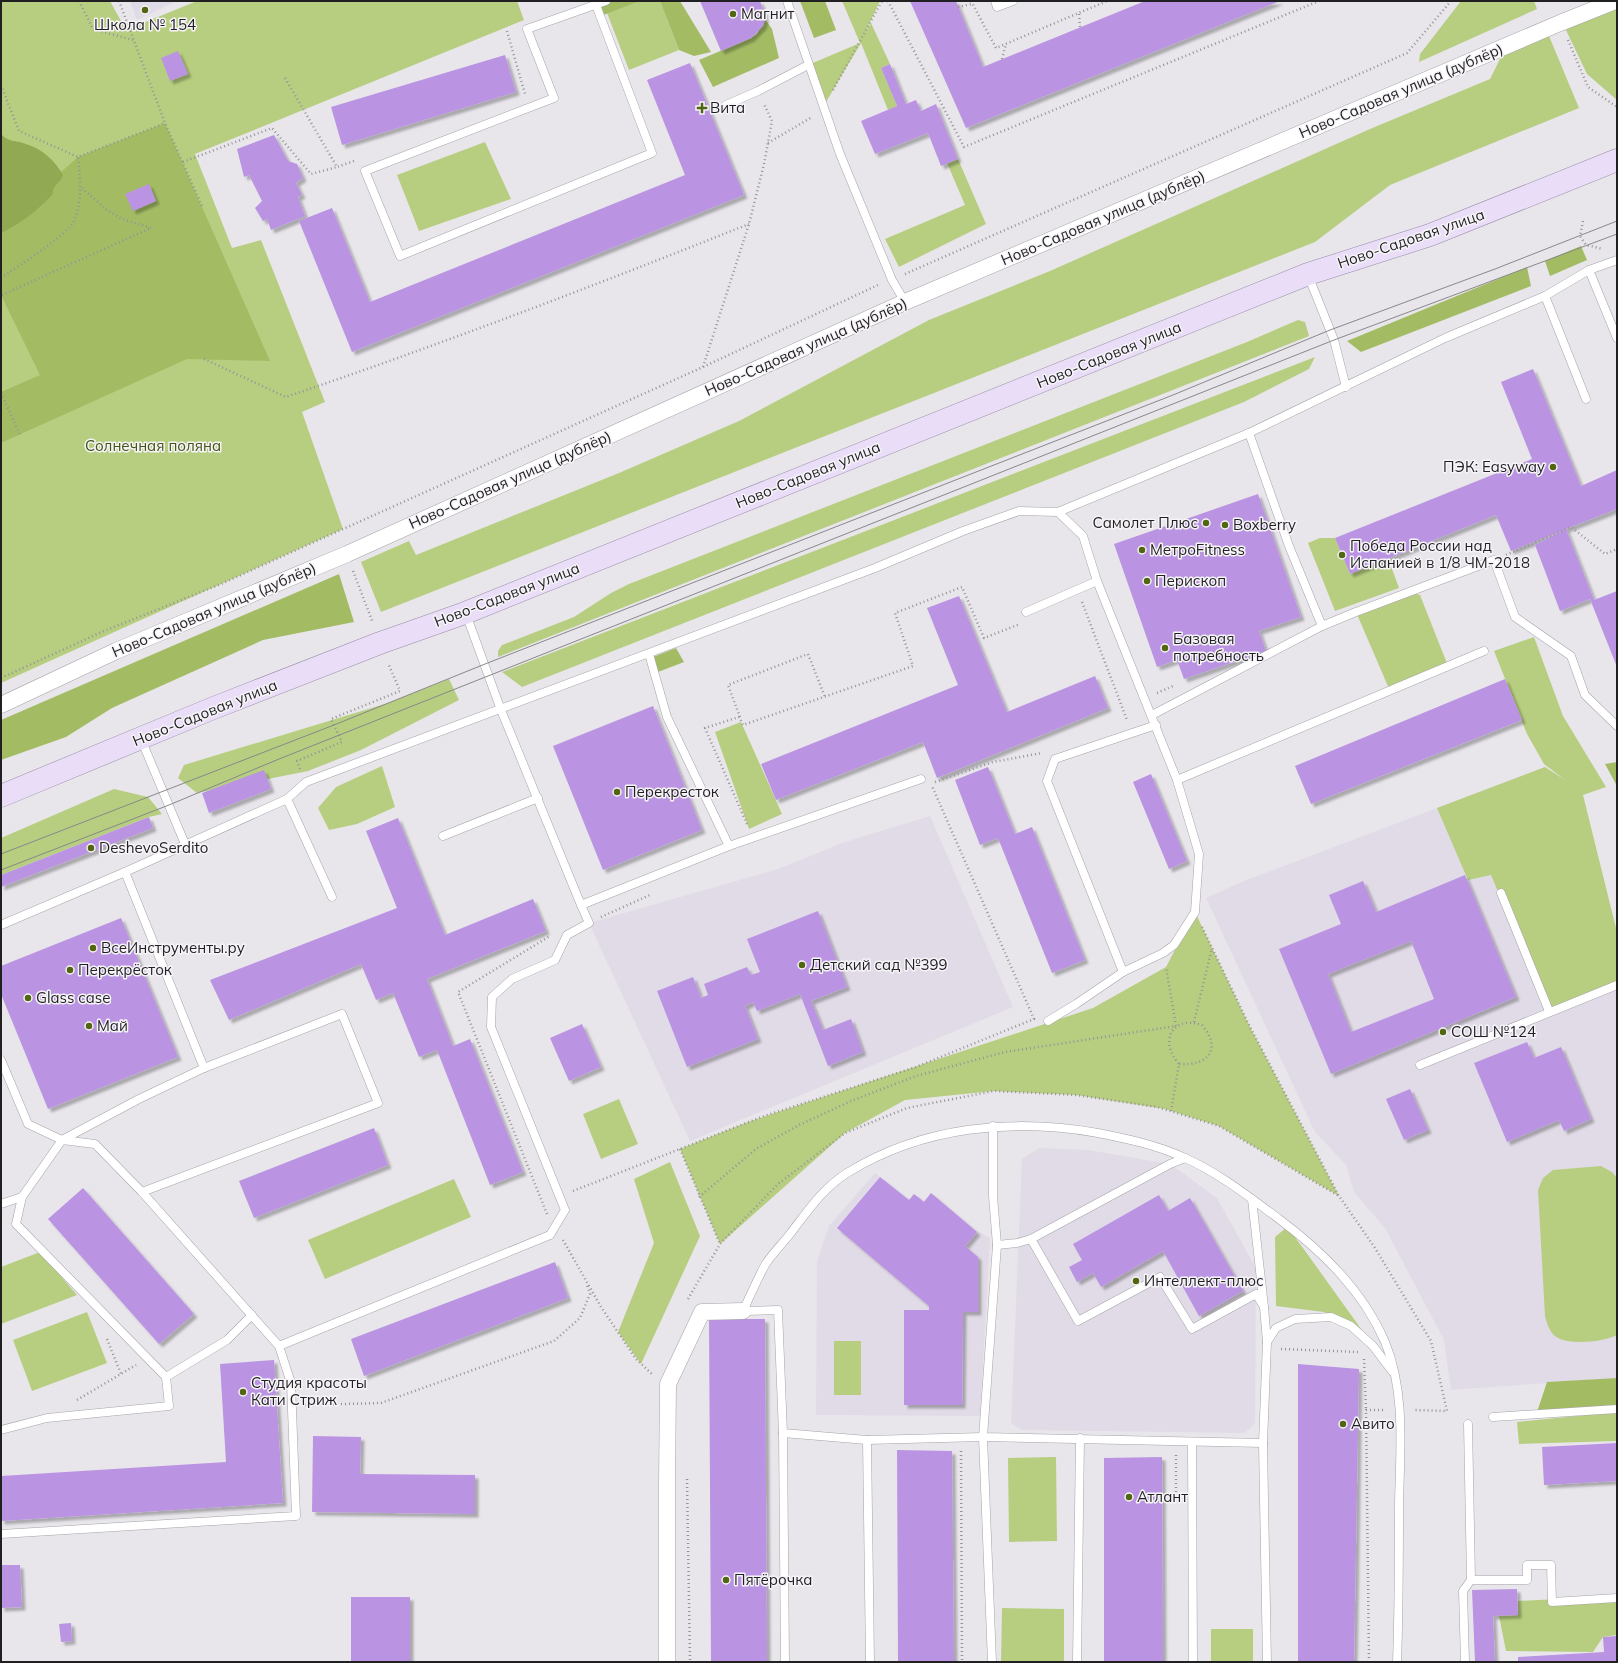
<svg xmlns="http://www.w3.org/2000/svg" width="1618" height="1663" font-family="Mulish,sans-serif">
<defs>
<filter id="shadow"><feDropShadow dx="3.5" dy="3.5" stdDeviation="1" flood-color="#0004"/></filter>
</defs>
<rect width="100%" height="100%" fill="#e8e6eb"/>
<g fill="#e1dbe7">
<path d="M130,1H177L137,20Z"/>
<path d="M1545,767L1617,933V1378L1451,1390L1444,1340L1385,1228L1354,1192L1346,1165L1315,1132L1206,898L1244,881Z"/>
<path d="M930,816L1013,1007L690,1141L589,923L778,869L842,843Z"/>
<path d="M1039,1148L1088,1150L1170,1164L1217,1198L1256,1268L1255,1423L1245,1433L1022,1430L1011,1423L1022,1159Z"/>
<path d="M875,1173L908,1200L914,1194L924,1201L931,1193L977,1231L990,1238L980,1416L816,1415L817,1261L829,1226Z"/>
</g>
<g fill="#b7ce80">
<path d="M1,1H110L126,30L197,1H517L524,20L195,154L232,248L261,240L325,402L302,412L343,529L1,683Z"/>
<path d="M640,1H660L679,50L629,70L607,13Z"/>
<path d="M842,1H880L866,31L871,23L890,64L881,68L897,106L888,110L861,43L823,107L808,65L860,43Z"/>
<path d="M1461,1H1534L1537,9L1419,62L1420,54Z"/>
<path d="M1617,8V100L1587,74L1565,28Z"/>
<path d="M1549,36L1579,108L1390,185L1315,242L381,612L361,562L409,541L416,555L619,473L739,421L929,320L1050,271L1370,129L1490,79L1502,55Z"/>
<path d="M485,142L511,199L419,231L397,175Z"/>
<path d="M958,159L986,224L899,267L885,239L965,205L947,163Z"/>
<path d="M1298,320L1305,322L1309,336L498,657V651L502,645L574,617L611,593L629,584L1247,342Z"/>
<path d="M1315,357L1309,369L1244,402L522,687L502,672Z"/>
<path d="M1320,538H1335L1350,574L1388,558L1399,588L1335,611L1308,543Z"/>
<path d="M1409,592L1420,595L1448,666L1390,691L1356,612Z"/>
<path d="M1534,637L1563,716L1606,787L1583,795L1617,932V985L1549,1011L1491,875L1468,880L1437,808L1545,767L1565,780L1544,764L1527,734L1494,651Z"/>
<path d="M449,679L459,700L361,750L308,771L197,793L178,778L184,765L388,703Z"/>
<path d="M741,722L782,814L749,829L715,732Z"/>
<path d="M382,766L395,807L357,824L329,830L318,808L336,787Z"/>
<path d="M114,789L148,797L162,814L149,817L1,875V838Z"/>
<path d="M1195,912L1250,1027L1339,1196L1219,1126L1165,1109L1076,1095L994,1091L905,1100L845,1133L720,1244L680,1149L748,1122L1093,1008L1166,967Z"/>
<path d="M619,1099L638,1144L601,1159L583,1114Z"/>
<path d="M670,1162L700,1236L641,1364L618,1332L654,1243L634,1179Z"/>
<path d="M1601,1166L1612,1172L1617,1178V1335C1604,1342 1571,1345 1558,1338C1550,1334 1547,1324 1545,1316L1538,1190L1543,1178L1553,1170Z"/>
<path d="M454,1179L471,1217L325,1279L308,1240Z"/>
<path d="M1287,1227L1303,1248L1387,1365L1358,1332L1324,1312L1276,1306L1275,1237Z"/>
<path d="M40,1252L77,1295L1,1324V1267Z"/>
<path d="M87,1312L107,1363L32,1391L13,1340Z"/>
<rect x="834" y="1341" width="27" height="54"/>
<path d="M1617,1412V1441L1519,1444L1517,1422Z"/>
<path d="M1056,1457L1057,1541L1009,1542L1008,1458Z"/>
<path d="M1617,1596V1635L1603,1637L1593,1652L1506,1651L1499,1616L1518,1615V1601Z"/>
<path d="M1002,1608L1064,1609V1662H1001Z"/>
<rect x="1211" y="1629" width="42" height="33"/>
</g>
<g fill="#a3bc64">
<path d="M606,1H640L601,16L596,5Z"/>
<path d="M660,1H680L711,52L694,56L679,50Z"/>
<path d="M800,1H825L836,30L814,38Z"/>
<path d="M765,19L772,29L779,58L713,87L699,60L751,38L757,34Z"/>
<path d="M165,123L270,361L187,359L1,443V392L40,375L1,295V225L78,157Z"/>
<path d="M1581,246L1587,260L1550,276L1545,261Z"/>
<path d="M1527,267L1531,286L1361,352L1347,341Z"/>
<path d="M339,574L354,622L263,640L112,708L66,737L1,760V720Z"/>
<path d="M676,648L684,662L658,672L653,657Z"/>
<path d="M1617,762V786L1605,764Z"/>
<path d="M1617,1378V1409L1536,1415L1547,1382Z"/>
</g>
<path fill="#91a952" d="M1,134C8,142 14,140 23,143C41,148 54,159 63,175C61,182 57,182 54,188C52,190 54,194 51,196C37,211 20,224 1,233Z"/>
<g fill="#ba94e2" fill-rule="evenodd" filter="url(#shadow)">
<path d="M700,1H760L764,12L765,19L763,26L751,38L721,51Z"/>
<path d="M910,1H956L983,67L1145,1H1280L966,128Z"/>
<path d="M178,51L188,74L170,81L161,58Z"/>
<path d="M505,55L516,92L342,145L331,107Z"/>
<path d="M690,63L744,195L352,352L299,221L332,208L370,302L685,175L647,80Z"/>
<path d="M890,64L906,104L916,100L921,111L936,104L958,159L941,166L928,133L875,154L861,121L897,106L881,68Z"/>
<path d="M274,135L288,161L297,164L303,178L296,183L302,195L298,197L305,216L271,230L267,219L263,221L255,208L262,201L249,175L244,177L237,149Z"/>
<path d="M149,184L156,201L133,211L125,194Z"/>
<path d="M1533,369L1581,486L1617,470V509L1566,529L1594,600L1617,591V667L1590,599L1560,611L1545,571L1535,545L1564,530L1511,551L1496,515L1350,574L1335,538L1532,459L1501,382Z"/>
<path d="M1258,494L1301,617L1259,631L1266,651L1184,679L1177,660L1157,667L1114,544Z"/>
<path d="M959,596L1007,712L1095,676L1108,708L937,778L923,742L776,800L761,764L958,685L927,608Z"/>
<path d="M1505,679L1522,720L1311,804L1295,766Z"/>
<path d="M653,706L702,830L603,870L553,746Z"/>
<path d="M988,767L1015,834L1032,827L1085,960L1052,973L998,838L980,845L955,780Z"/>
<path d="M264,770L271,789L209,813L202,793Z"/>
<path d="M1151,774L1187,861L1169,869L1133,782Z"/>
<path d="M149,817L153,828L1,887V875Z"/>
<path d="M398,818L445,935L533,899L546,931L427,979L453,1046L470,1039L523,1172L490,1185L437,1050L419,1057L393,993L376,1000L361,964L229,1020L210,980L397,908L366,831Z"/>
<path d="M1465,875L1516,997L1331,1074L1279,949L1341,924L1329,895L1363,881L1376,912ZM1411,941L1434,999L1351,1032L1328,974Z"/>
<path d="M818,911L847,987L811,1001L823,1030L851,1019L863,1052L828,1066L800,994L757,1011L753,1002L745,1006L758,1039L687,1067L657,991L693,977L701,998L708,995L704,984L747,967L751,975L760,972L747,939Z"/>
<path d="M121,918L178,1057L48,1109L1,994V966Z"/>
<path d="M582,1024L601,1067L569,1081L550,1038Z"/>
<path d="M1527,1042L1534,1058L1561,1047L1591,1119L1564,1131L1559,1120L1507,1142L1474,1063Z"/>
<path d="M1410,1089L1428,1130L1404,1140L1386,1099Z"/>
<path d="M374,1128L388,1165L254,1218L239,1181Z"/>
<path d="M880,1177L909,1200L914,1194L924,1202L931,1193L977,1232L965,1246L978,1257V1312H963L962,1405H904V1310H929V1306L837,1228Z"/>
<path d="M83,1188L194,1314L159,1344L48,1219Z"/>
<path d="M1159,1195L1168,1211L1190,1198L1243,1291L1199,1316L1163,1251L1101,1287L1093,1273L1077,1282L1069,1267L1082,1260L1073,1244Z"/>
<path d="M555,1262L568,1298L364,1376L351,1339Z"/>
<path d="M709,1319H765L767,1662H711Z"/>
<path d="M274,1360L283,1503L1,1521V1476L226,1462L220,1364Z"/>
<path d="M1298,1364L1359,1369L1354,1662H1298Z"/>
<path d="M313,1436L361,1437L360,1474L475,1475V1514L312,1512Z"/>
<path d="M1617,1443V1481L1544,1485L1542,1447Z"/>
<path d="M897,1450L952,1451L954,1662H898Z"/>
<path d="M1162,1457L1163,1662H1104V1458Z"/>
<path d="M1,1565H20L22,1607L1,1608Z"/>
<path d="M1517,1589L1518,1615L1493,1616L1495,1662H1475L1472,1590Z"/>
<rect x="351" y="1597" width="59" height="65"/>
<path d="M71,1623L72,1641L61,1642L59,1624Z"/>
<path d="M1617,1636V1662H1518V1657L1604,1652L1603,1637Z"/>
</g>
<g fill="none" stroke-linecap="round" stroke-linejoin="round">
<g stroke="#a5a3a8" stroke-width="9">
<g id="lane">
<path d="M787,1L840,154L892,280L905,302"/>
<path d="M995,1L997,7L1013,1"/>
<path d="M596,5L652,153L400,256L365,171L554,98L527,29L606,1"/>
<path d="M726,105L758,91L808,65"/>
<path d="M1589,270L1617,338"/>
<path d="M1308,275L1334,340L1346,387"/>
<path d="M1545,296L1586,399"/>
<path d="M1249,433L1289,546L1322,626"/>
<path d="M1026,612L1097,581"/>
<path d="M466,614L501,710L581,905"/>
<path d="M649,654L667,717L729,846"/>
<path d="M1152,715L1322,626L1356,612L1494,560L1515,617L1571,656L1585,695L1617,726"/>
<path d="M141,739L185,844"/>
<path d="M1177,780L1484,651"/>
<path d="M287,799L332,897"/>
<path d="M443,836L538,798"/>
<path d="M125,872L204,1068"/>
<path d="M1501,893L1549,1011"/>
<path d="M1,925L125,872L287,799L306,782L875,568L963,531L1019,511L1058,512L1249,433L1445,338L1545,296L1589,270L1617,260"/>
<path d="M1123,972L1047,781L1055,759L1156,725"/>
<path d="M1048,1021L1076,1004L1123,972L1163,953L1174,945L1195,912L1199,854L1177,780L1097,581L1083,536L1058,512"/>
<path d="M1,1060L28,1124L62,1140L95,1144L142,1192L279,1346L291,1383L296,1516L1,1534"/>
<path d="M1420,1065L1617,985"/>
<path d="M993,1126V1196L997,1245L983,1437L1263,1443L1267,1342L1276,1328L1295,1319L1331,1317L1351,1326L1373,1346L1392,1371"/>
<path d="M1252,1199L1264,1307L1267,1342"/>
<path d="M1,1204L22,1197L62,1140L139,1099L204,1068L342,1014L378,1103L142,1192"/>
<path d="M1031,1239L1078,1321L1160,1277L1192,1329L1256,1294L1264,1307"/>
<path d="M997,1245L1017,1243L1031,1239L1170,1164L1185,1158"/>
<path d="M279,1346L550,1235L565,1210L491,1027L492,997L512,979L555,960L567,935L589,923L581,905L729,846L921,779"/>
<path d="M166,1377L227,1340L252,1315"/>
<path d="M1493,1417L1617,1409"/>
<path d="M1468,1424L1471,1580H1527V1565H1551L1552,1602L1617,1598"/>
<path d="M1,1430L47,1418L169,1406L166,1377L16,1224L22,1197"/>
<path d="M783,1433L785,1662"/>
<path d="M867,1440L870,1662"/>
<path d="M1192,1443L1193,1662"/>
<path d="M1263,1443L1267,1662"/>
<path d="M992,1662L983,1437L867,1440L783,1433L778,1310L743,1311C750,1296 757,1280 765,1265C772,1254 782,1244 790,1234C807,1212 823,1188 847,1173C923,1126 1012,1118 1098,1133C1128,1139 1157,1145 1185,1158C1219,1173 1249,1197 1279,1219C1323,1252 1363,1291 1385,1342C1406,1392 1400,1451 1399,1504C1399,1557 1399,1609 1397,1662"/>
<path d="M1077,1662L1080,1438"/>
<path d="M1465,1662L1463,1591L1471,1580"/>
</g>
</g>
<g stroke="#a5a3a8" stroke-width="17">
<g id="street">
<path d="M1,705L116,651L347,554L905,302L1560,23L1615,1"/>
<path d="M667,1662V1483L668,1384L702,1312L743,1311"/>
</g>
</g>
<g stroke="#998ca8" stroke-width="23">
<path id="primary" d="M1,796L211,709L380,643L465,613L1308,274L1430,235L1617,160"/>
</g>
<g stroke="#959397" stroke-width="2.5" stroke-dasharray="1 3" stroke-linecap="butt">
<path d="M79,1L93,29L133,40"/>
<path d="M119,1L165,123L202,206"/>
<path d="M888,1L964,147L1319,1"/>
<path d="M971,1L996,48L1107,1"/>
<path d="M958,7L972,4"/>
<path d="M1079,14L1080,27"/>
<path d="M507,31L525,94"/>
<path d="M1568,40L1588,87L1617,107"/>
<path d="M1002,59L1006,44"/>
<path d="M285,78L337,167L354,161"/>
<path d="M1,85L19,131L78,157L165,123"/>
<path d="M833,90L882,1"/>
<path d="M768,143L812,117"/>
<path d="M183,162L272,128L311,174L337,167"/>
<path d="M82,188L107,210L122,219L151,228"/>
<path d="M1583,221L1580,236L1586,245L1603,249"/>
<path d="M905,274L1407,53L1451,1"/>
<path d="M1,278C16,267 67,236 74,221C83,200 80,179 78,157"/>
<path d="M2,295L151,228"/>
<path d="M204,359L286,397C442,344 596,285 749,224"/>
<path d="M703,367L749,224L764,164L772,121L764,104"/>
<path d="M1,393L20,435"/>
<path d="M1506,555L1571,527L1605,554L1617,549"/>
<path d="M353,571L373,623"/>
<path d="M1082,602L1127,720"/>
<path d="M1,678L104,631L221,584L703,367L878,285"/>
<path d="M1157,693L1173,686"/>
<path d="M740,717L728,685L808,654L825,697"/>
<path d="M300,769L297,761L342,742L331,719L400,691L388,663"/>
<path d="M935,782L993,762L1042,753"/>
<path d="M747,824L705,728L739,717L743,725L913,666L895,613L962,587L984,638L1020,624"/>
<path d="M601,917L650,895"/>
<path d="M1202,927L1250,1027L1339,1196L1375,1248L1431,1341L1447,1411L1413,1410"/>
<path d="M1194,1022L1212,948"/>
<path d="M1171,1111L1179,1064C1209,1066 1222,1049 1202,1025C1171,1015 1159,1042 1179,1064"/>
<path d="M680,1149L720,1244"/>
<path d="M573,1191L764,1116L916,1067L1034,1019L932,786"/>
<path d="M699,1197L756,1149L799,1125L851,1101L916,1076L1005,1052L1176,1026L1166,967"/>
<path d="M547,1214L458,992L550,936"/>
<path d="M563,1240L601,1307L636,1359L653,1375"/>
<path d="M688,1299L720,1244L778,1184L845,1133L907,1108L994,1091L1076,1095L1157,1107L1219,1126L1339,1196"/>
<path d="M107,1339L121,1374"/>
<path d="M1281,1349L1358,1352"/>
<path d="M1364,1359L1366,1410"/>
<path d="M77,1400L136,1365"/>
<path d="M305,1405L381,1403L554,1341L580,1318L590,1294L587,1285"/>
<path d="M961,1451L962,1662"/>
<path d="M1176,1455V1492"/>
<path d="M687,1479L690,1662"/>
<path d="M1369,1662L1366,1410H1386"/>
</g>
<use href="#lane" stroke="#fff" stroke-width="8"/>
<use href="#street" stroke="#fff" stroke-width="16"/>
<use href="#primary" stroke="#e9ddf7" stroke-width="22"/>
<g stroke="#88878a" stroke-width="1">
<path d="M1,854L334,725L485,664L1173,395L1330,330L1495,269L1617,221"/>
<path d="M1,870L169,805L279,759L1334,340L1617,234"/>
</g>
</g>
<g fill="#526510" stroke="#f6f4f8" stroke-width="1.5">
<circle cx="145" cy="10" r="4"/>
<circle cx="733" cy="14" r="4"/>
<path d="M700 102h4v4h4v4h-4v4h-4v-4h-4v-4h4z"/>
<circle cx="1553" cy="467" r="4"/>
<circle cx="1206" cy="523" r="4"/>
<circle cx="1225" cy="525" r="4"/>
<circle cx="1142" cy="550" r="4"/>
<circle cx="1342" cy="555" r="4"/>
<circle cx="1147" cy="581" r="4"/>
<circle cx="1165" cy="648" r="4"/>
<circle cx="617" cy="792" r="4"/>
<circle cx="91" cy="848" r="4"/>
<circle cx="93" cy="948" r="4"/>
<circle cx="802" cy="965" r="4"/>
<circle cx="70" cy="970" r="4"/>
<circle cx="28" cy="998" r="4"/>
<circle cx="89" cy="1026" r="4"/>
<circle cx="1443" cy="1032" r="4"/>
<circle cx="1136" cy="1281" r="4"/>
<circle cx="243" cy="1392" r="4"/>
<circle cx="1343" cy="1424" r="4"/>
<circle cx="1129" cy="1497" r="4"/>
<circle cx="726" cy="1580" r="4"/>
</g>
<g text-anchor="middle" stroke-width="3" stroke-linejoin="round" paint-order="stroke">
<g font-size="15" fill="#201f21" stroke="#f6f4f8" text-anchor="start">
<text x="741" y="19">Магнит</text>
<text x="145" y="30" text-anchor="middle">Школа № 154</text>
<text x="710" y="113">Вита</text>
<text x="1545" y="472" text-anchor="end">ПЭК: Easyway</text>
<text x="1198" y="528" text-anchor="end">Самолет Плюс</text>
<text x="1233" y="530">Boxberry</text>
<text x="1350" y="551">Победа России над<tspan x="1350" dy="17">Испанией в 1/8 ЧМ-2018</tspan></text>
<text x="1150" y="555">МетроFitness</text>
<text x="1155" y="586">Перископ</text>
<text x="1173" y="644">Базовая<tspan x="1173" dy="17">потребность</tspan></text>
<text x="625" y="797">Перекресток</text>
<text x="99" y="853">DeshevoSerdito</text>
<text x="101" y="953">ВсеИнструменты.ру</text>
<text x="810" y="970">Детский сад №399</text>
<text x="78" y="975">Перекрёсток</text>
<text x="36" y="1003">Glass case</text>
<text x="97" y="1031">Май</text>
<text x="1451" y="1037">СОШ №124</text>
<text x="1144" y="1286">Интеллект-плюс</text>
<text x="251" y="1388">Студия красоты<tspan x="251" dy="17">Кати Стриж</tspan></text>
<text x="1351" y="1429">Авито</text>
<text x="1137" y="1502">Атлант</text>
<text x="734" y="1585">Пятёрочка</text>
</g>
<g font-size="15" fill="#201f21" stroke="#f6f4f8">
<text transform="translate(1401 91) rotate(-23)" y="5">Ново-Садовая улица (дублёр)</text>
<text transform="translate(1103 218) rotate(-23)" y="5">Ново-Садовая улица (дублёр)</text>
<text transform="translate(1411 239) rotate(-19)" y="5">Ново-Садовая улица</text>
<text transform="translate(806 347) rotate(-24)" y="5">Ново-Садовая улица (дублёр)</text>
<text transform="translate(1109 355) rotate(-22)" y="5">Ново-Садовая улица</text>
<text transform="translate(808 475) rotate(-22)" y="5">Ново-Садовая улица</text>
<text transform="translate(510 480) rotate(-24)" y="5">Ново-Садовая улица (дублёр)</text>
<text transform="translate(507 595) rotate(-21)" y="5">Ново-Садовая улица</text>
<text transform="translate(214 610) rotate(-23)" y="5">Ново-Садовая улица (дублёр)</text>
<text transform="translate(205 713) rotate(-22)" y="5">Ново-Садовая улица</text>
</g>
<g font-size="15" fill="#445414" stroke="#f6f4f8">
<text x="153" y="451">Солнечная поляна</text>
</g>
</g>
<rect width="1618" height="1663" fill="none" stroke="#201f21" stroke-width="4"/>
</svg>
